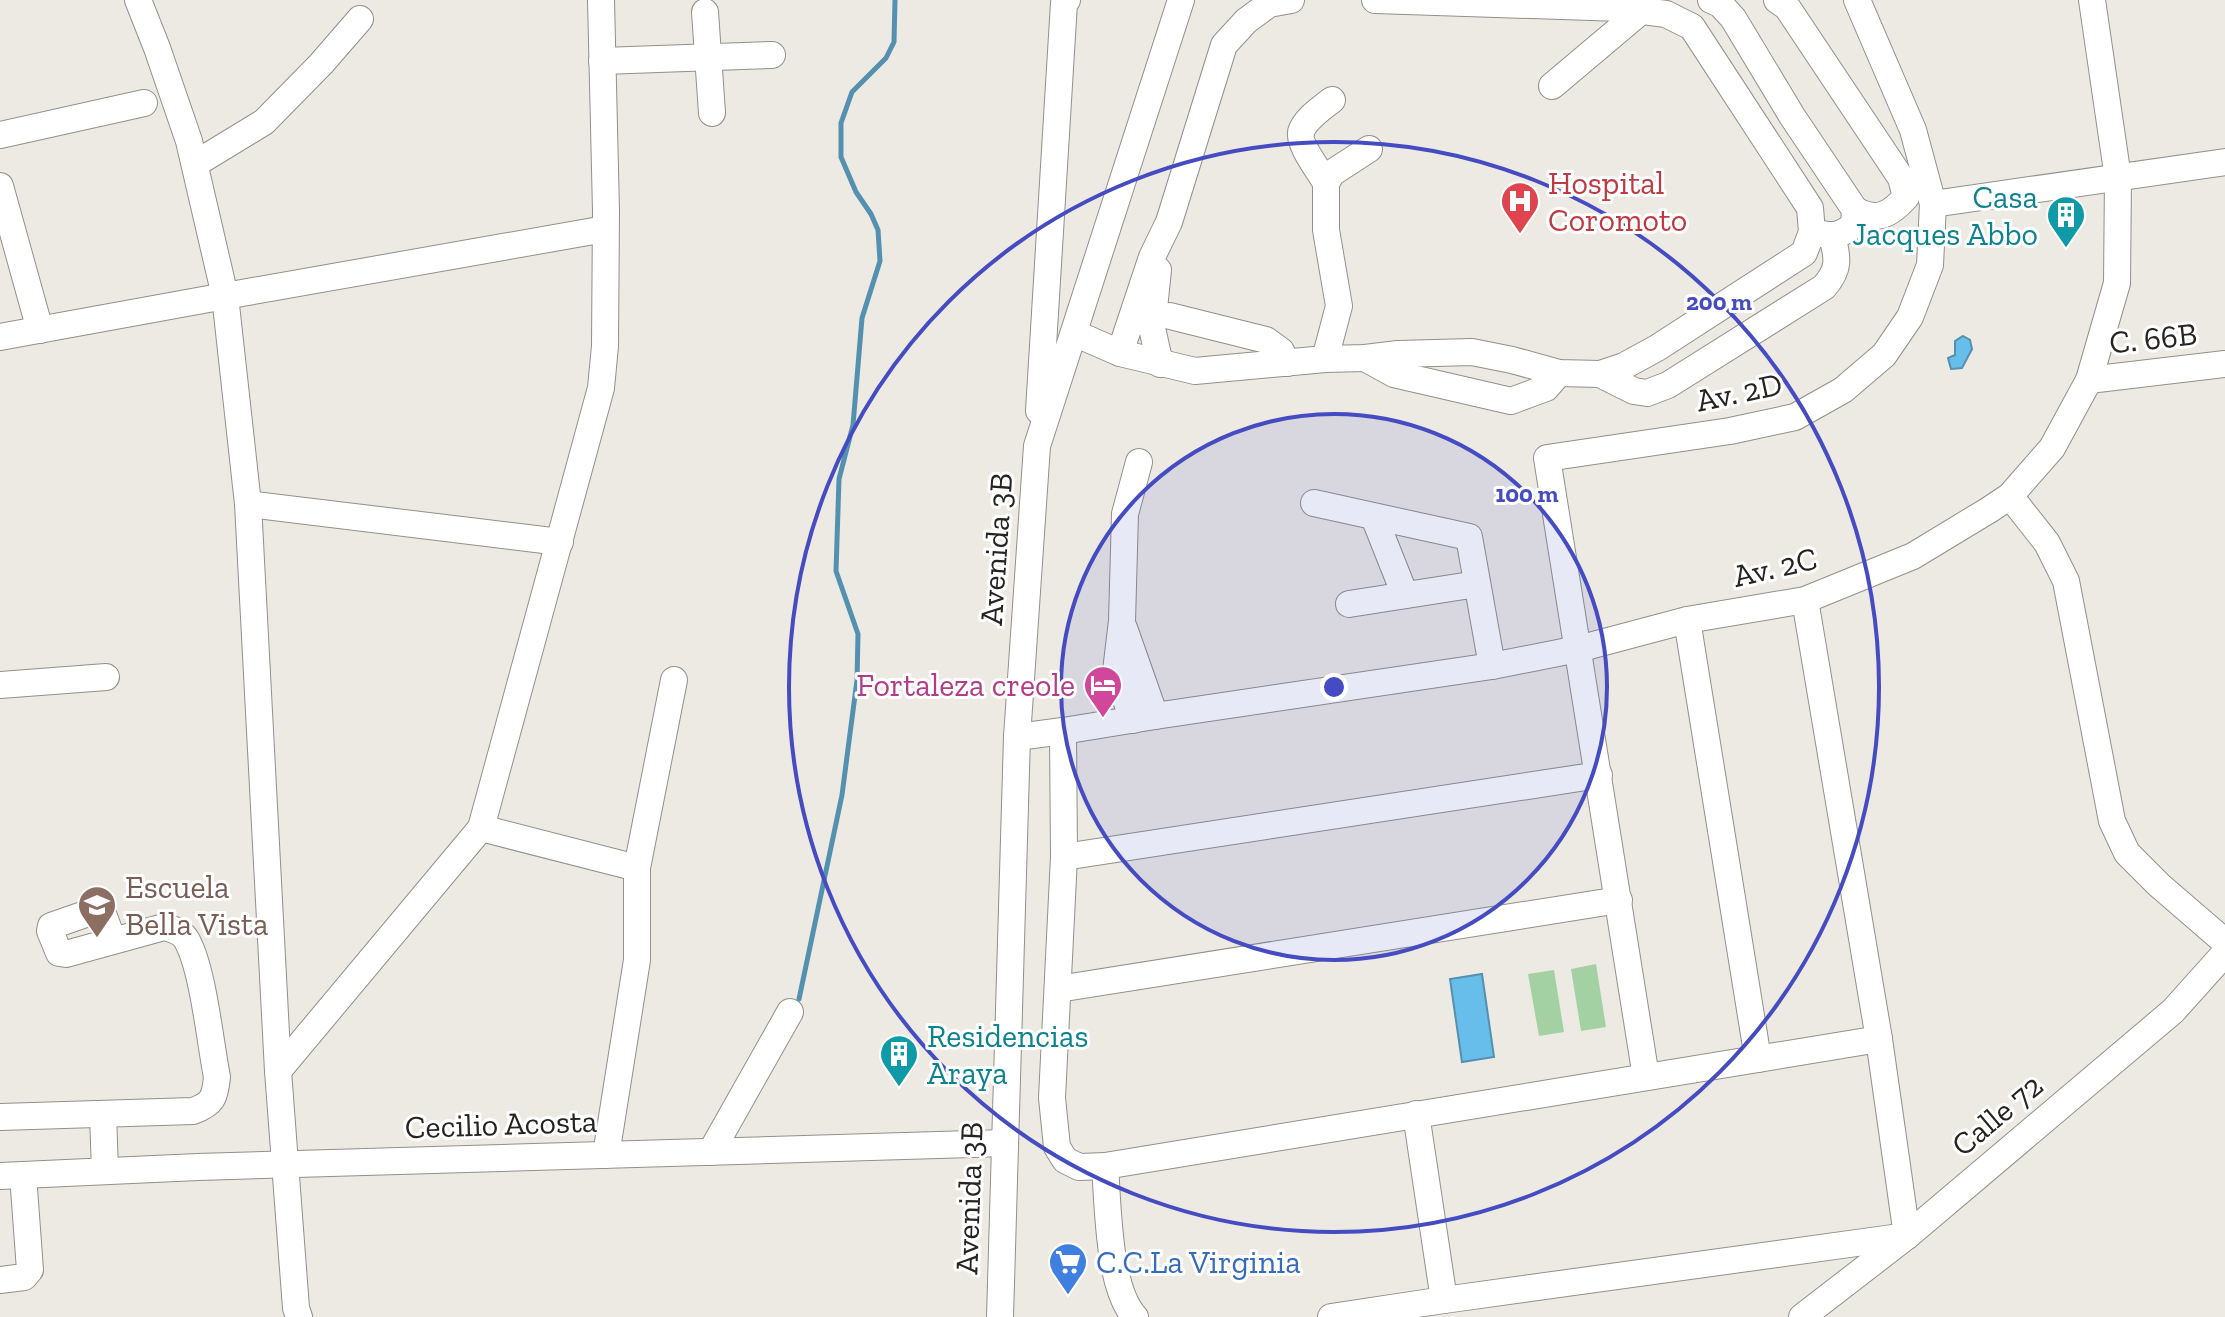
<svg xmlns="http://www.w3.org/2000/svg" width="2225" height="1317" font-family="'Zilla Slab',serif">
<rect width="100%" height="100%" fill="#edeae4"/>
<g fill="#a4d1a4">
<path d="M1596,964L1606,1027L1581,1031L1571,969Z"/>
<path d="M1554,970L1564,1032L1539,1036L1528,974Z"/>
</g>
<g fill="#68beeb" stroke="#5490af" stroke-width="2">
<path d="M1963,336L1970,340L1972,349L1962,368L1951,369L1948,358L1955,355V341Z"/>
<path d="M1482,974L1494,1057L1462,1062L1450,979Z"/>
</g>
<g fill="none" stroke-linecap="round" stroke-linejoin="round">
<path stroke="#5490af" stroke-width="5" d="M799,999L842,795L857,680L858,634L836,571L839,479L853,425L862,318L880,261L878,230L871,214L856,192L841,157V123L852,92L886,58L894,42L895,0"/>
<g stroke="#92908b" stroke-width="28">
<g id="minor">
<path d="M1711,0L1720,4L1733,18L1792,116L1855,210L1854,225C1837,238 1832,236 1812,232"/>
<path d="M1777,0L1787,7L1901,178L1906,197C1890,215 1877,222 1855,210"/>
<path d="M705,12L712,113"/>
<path d="M602,61L772,55"/>
<path d="M1552,86L1641,11"/>
<path d="M0,135L144,103"/>
<path d="M195,164L264,122L321,64L360,19"/>
<path d="M1326,183C1320,172 1298,144 1301,132C1305,119 1322,108 1332,100"/>
<path d="M0,186L40,330"/>
<path d="M1933,204L2225,162"/>
<path d="M1158,270L1152,328L1160,364"/>
<path d="M1170,316L1266,340L1281,351L1287,363"/>
<path d="M1074,333L1120,353L1195,371L1325,359L1365,358L1398,354L1472,352L1512,360L1559,373L1600,374L1624,366L1657,348L1804,253L1812,232L1810,208L1692,27L1666,14L1621,8L1375,0"/>
<path d="M0,337L225,296L189,141L157,48L138,0"/>
<path d="M1120,353L1152,257L1169,222L1224,45L1246,21L1269,4L1291,0"/>
<path d="M1365,358L1394,374L1511,401L1546,388L1559,373"/>
<path d="M1325,359L1339,306L1326,230V183L1332,173L1369,149"/>
<path d="M1600,374L1634,391L1647,393L1668,385L1824,287C1840,269 1838,258 1832,236"/>
<path d="M2089,380L2225,364"/>
<path d="M1039,411L1064,3L1067,0"/>
<path d="M2010,496L2047,543L2066,581L2112,821L2127,853L2159,885L2225,942"/>
<path d="M1314,503L1469,537L1492,666"/>
<path d="M248,504L560,542"/>
<path d="M1374,517L1405,595"/>
<path d="M1805,600L1879,1039"/>
<path d="M1349,604L1477,584"/>
<path d="M1687,620L1758,1059"/>
<path d="M1124,628L1155,716"/>
<path d="M0,685L106,677"/>
<path d="M1133,720L1116,671L1122,621L1125,514L1139,462"/>
<path d="M1063,731L1064,857L1052,1098L1057,1147L1065,1160L1079,1167L1105,1166L1879,1039L1907,1236L1444,1300L1331,1317"/>
<path d="M1017,737L1063,731L1155,716L1492,666L1578,649L1687,620L1805,600L1913,556L1989,510L2010,496L2052,448L2089,380L2117,283L2118,178L2092,0"/>
<path d="M481,828L637,868"/>
<path d="M1064,857L1599,775"/>
<path d="M1058,989L1619,900"/>
<path d="M278,1071L481,828L601,388L605,346L606,211L601,0"/>
<path d="M1646,1077L1547,458L1730,431L1795,417L1843,390L1884,355L1910,317L1930,265L1933,204L1913,130L1857,0"/>
<path d="M103,1114L105,1171"/>
<path d="M1416,1114L1444,1300"/>
<path d="M0,1117L193,1111C213,1104 215,1097 217,1077C210,1042 203,967 186,939C181,931 172,929 164,927L66,954L59,953L50,931L51,926L97,910L102,911L113,941"/>
<path d="M711,1152L790,1012"/>
<path d="M606,1155L637,960V868L674,680"/>
<path d="M1105,1166C1108,1205 1108,1288 1135,1317"/>
<path d="M0,1176L198,1167L1005,1143"/>
<path d="M0,1280L24,1277L30,1270L23,1175"/>
<path d="M299,1317L296,1308L278,1071L248,504L225,296L605,229"/>
<path d="M1000,1317L1017,737L1037,446L1181,0"/>
<path d="M1802,1317L1907,1236L2173,1011L2225,953"/>
</g>
</g>
<use href="#minor" stroke="#fff" stroke-width="26"/>
</g>
<circle cx="1334" cy="687" r="273" fill="#454bc0" fill-opacity=".12"/>
<g fill="none" stroke="#454bc0" stroke-width="4">
<circle cx="1334" cy="687" r="273"/>
<circle cx="1334" cy="687" r="545"/>
</g>
<defs>
<g id="hospital-pin" transform="scale(2)"><path d="M0 17L-7.5 6A9.5 9.5 0 1 1 7.5 6Z" fill="#e0444e" stroke="#fff"/><path d="M-5-5h3v3.5h4V-5h3V5h-3V1.5h-4V5h-3Z" fill="#fff"/></g>
<g id="building-pin" transform="scale(2)"><path d="M0 17L-7.5 6A9.5 9.5 0 1 1 7.5 6Z" fill="#0f9aa8" stroke="#fff"/><path d="M-4-6H4V6H1V3H-1V6H-4ZM-2.5-4.3h1.7v1.8h-1.7ZM.8-4.3h1.7v1.8H.8ZM-2.5-1h1.7V.8h-1.7ZM.8-1h1.7V.8H.8Z" fill="#fff"/></g>
<g id="hotel-pin" transform="scale(2)"><path d="M0 17L-7.5 6A9.5 9.5 0 1 1 7.5 6Z" fill="#d1479c" stroke="#fff"/><path d="M-6-4.5h1.5V1H6V5H4.5V3h-9V5H-6ZM-4 0a1.8 1.8 0 1 1 3.6 0ZM.5 0V-2.5h3Q6-2.5 6 0Z" fill="#fff"/></g>
<g id="school-pin" transform="scale(2)"><path d="M0 17L-7.5 6A9.5 9.5 0 1 1 7.5 6Z" fill="#8d6e63" stroke="#fff"/><path d="M0-5L7-2L0 1L-7-2ZM-4 1L0 2.5L4 1V4Q0 6-4 4Z" fill="#fff"/></g>
<g id="supermarket-pin" transform="scale(2)"><path d="M0 17L-7.5 6A9.5 9.5 0 1 1 7.5 6Z" fill="#3f7fe0" stroke="#fff"/><path d="M-6-5.5h2.5l.6 2H6L4.5 2H-2.5L-4.4-4H-6ZM-1.5 3.2a1.3 1.3 0 1 0 .1 0ZM3 3.2a1.3 1.3 0 1 0 .1 0Z" fill="#fff"/></g>
</defs>
<g fill-rule="evenodd">
<use href="#hospital-pin" x="1520" y="201"/>
<use href="#building-pin" x="2066" y="215"/>
<use href="#hotel-pin" x="1103" y="685"/>
<use href="#school-pin" x="97" y="905"/>
<use href="#building-pin" x="899" y="1054"/>
<use href="#supermarket-pin" x="1068" y="1262"/>
</g>
<g text-anchor="middle" stroke-width="6" stroke-linejoin="round" paint-order="stroke">
<g font-size="32" fill="#be3a42" stroke="#fff" text-anchor="start">
<text x="1548" y="194">Hospital<tspan x="1548" dy="37">Coromoto</tspan></text>
</g>
<g font-size="32" fill="#0d838f" stroke="#fff" text-anchor="end">
<text x="2038" y="208">Casa<tspan x="2038" dy="37">Jacques Abbo</tspan></text>
<text x="927" y="1047" text-anchor="start">Residencias<tspan x="927" dy="37">Araya</tspan></text>
</g>
<g font-size="32" fill="#252422" stroke="#fff">
<text transform="translate(2153 338) rotate(-6)" y="11">C. 66B</text>
<text transform="translate(1739 392) rotate(-12)" y="11">Av. 2D</text>
<text transform="translate(996 549) rotate(-86)" y="11">Avenida 3B</text>
<text transform="translate(1775 567) rotate(-13)" y="11">Av. 2C</text>
<text transform="translate(1997 1115) rotate(-40)" y="11">Calle 72</text>
<text transform="translate(501 1124) rotate(-2)" y="11">Cecilio Acosta</text>
<text transform="translate(969 1198) rotate(-88)" y="11">Avenida 3B</text>
</g>
<g font-size="32" fill="#b23c85" stroke="#fff" text-anchor="end">
<text x="1075" y="696">Fortaleza creole</text>
</g>
<g font-size="32" fill="#785e54" stroke="#fff" text-anchor="start">
<text x="125" y="898">Escuela<tspan x="125" dy="37">Bella Vista</tspan></text>
</g>
<g font-size="32" fill="#366cbe" stroke="#fff" text-anchor="start">
<text x="1096" y="1273">C.C.La Virginia</text>
</g>
</g>
<circle cx="1334" cy="687" r="12" fill="#454bc0" stroke="#fff" stroke-width="4"/>
<g font-size="24" text-anchor="middle" font-weight="bold" fill="#454bc0" stroke="#fff" stroke-width="6" stroke-linejoin="round" paint-order="stroke">
<text x="1719" y="310">200 m</text>
<text x="1527" y="502">100 m</text>
</g>
</svg>
